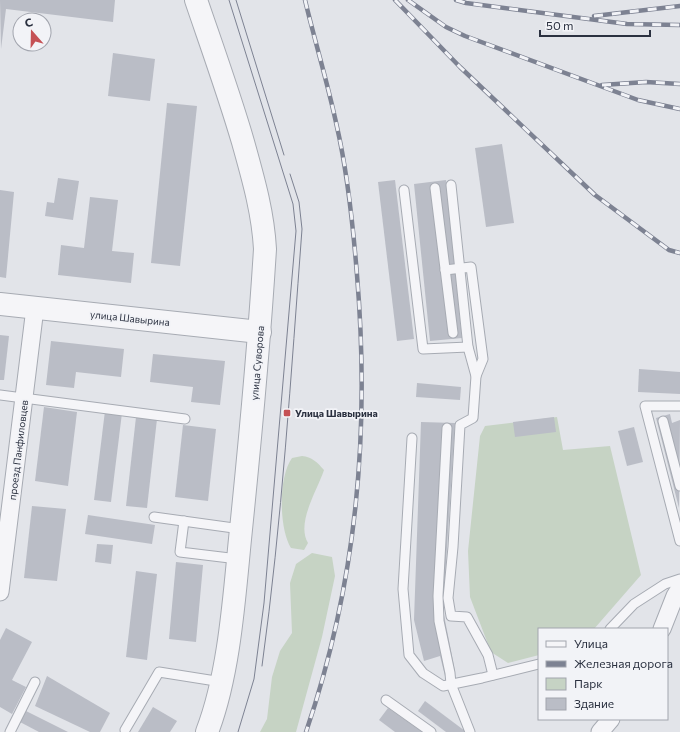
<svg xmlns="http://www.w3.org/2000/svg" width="680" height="732" font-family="Commissioner,sans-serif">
<rect width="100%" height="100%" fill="#e2e4e9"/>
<g fill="#c6d3c4">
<path d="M557,417L563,450L610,446L641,575L594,629H539V655L508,663L491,652L470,597L468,551L480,436L485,426Z"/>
<path d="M302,456C312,457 317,462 324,470C317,491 296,523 308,543L304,550L291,548C279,529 278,477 292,458Z"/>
<path d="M312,553L332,557L335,576L322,637L296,732H260L267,719L272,677L280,651L292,633L290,583L296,564Z"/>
</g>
<g fill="#babdc6">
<path d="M0,0H115L113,22L6,9L1,49Z"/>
<path d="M113,53L155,59L150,101L108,96Z"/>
<path d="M167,103L197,106L180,266L151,263Z"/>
<path d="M502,144L514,223L486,227L475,148Z"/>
<path d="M58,178L79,181L73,220L45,216L47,202L54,203Z"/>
<path d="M395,180L414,339L397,341L378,182Z"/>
<path d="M446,180L462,338L430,341L414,184Z"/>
<path d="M0,190L14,192L6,278L0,277Z"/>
<path d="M90,197L118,200L112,251L134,253L131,283L58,275L61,245L84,248Z"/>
<path d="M0,335L9,336L4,380H0Z"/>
<path d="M51,341L124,349L121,377L76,372L74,388L46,385Z"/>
<path d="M153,354L225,361L220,405L191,402L193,387L150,382Z"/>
<path d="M639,369L680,372V394L638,392Z"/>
<path d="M417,383L461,387L460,400L416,397Z"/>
<path d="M44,407L77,412L68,486L35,481Z"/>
<path d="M105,411L122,413L111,502L94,500Z"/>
<path d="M670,414L672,423L680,420L679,508L656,418Z"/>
<path d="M136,417L157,419L147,508L126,506Z"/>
<path d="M554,417L556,432L515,437L513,422Z"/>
<path d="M421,422L455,423L443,610L455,671L445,676L440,656L424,661L414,620Z"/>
<path d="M183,425L216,429L208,501L175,497Z"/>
<path d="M634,427L643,462L627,466L618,431Z"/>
<path d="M32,506L66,509L57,581L24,578Z"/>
<path d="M88,515L155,525L152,544L85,534Z"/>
<path d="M97,544L113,545L111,564L95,562Z"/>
<path d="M176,562L203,565L196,642L169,639Z"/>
<path d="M136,571L157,574L147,660L126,657Z"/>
<path d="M6,628L32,642L12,680L26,687L12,714L0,707V640Z"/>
<path d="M47,676L110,713L100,732H90L35,706Z"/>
<path d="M425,701L465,731L464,732H446L418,711Z"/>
<path d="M153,707L177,721L170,732H138Z"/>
<path d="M388,708L422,732H395L379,720Z"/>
<path d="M26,711L68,732H39L20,722Z"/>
</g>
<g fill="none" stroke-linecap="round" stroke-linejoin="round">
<g stroke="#a7abb3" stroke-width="11">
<g id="service">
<path d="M451,185L468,347L476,376L473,418L460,425L453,547L448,598L451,616L467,617L488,655L493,675"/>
<path d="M435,188L453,333"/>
<path d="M404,190L423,349L468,347"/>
<path d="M445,270L471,267L483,359L476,376"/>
<path d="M0,395L185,419"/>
<path d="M680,406H645L680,541"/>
<path d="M663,421L680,486"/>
<path d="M447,428L438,596L439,621L450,673L451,684L470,732"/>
<path d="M412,438L403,589L409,655L423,673L443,686L482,678L539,664"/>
<path d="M154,517L241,529"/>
<path d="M184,521L180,552L238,559"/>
<path d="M610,629L634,604L665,584L680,579"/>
<path d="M386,700L431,732"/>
<path d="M125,730L159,672L222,682"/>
<path d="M10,732L35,682"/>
</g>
</g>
<g stroke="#a7abb3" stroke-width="19">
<g id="minor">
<path d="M0,592L35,308"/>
<path d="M662,629L675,596L680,588"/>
<path d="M600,732L611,719"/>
</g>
</g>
<g stroke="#a7abb3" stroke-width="24">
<g id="tertiary">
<path d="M196,0C212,47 229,94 243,142C253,178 263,212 265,249C259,346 250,442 240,539C234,600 229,675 207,732"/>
<path d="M0,304L260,332"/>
</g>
</g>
<use href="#service" stroke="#f5f5f8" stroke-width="9"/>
<use href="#minor" stroke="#f5f5f8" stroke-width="17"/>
<use href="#tertiary" stroke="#f5f5f8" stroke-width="22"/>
<g stroke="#7d8292" stroke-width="1">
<path d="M229,0L293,204L296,231L264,603L254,679L238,732"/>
<path d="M236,0L284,155"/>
<path d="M262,666C282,521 291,375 302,229L299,202L290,174"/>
</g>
<g stroke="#7d8292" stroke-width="4.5">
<g id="rail">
<path d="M305,0C315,42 328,84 337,127C348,175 353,225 357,275C370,432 357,582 306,732"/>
<path d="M395,0L460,67L595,195L669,250L680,253"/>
<path d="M408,0L446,27L465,36L638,100L680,109"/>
<path d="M456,0L466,3L627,24L680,25"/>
<path d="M594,16L680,6"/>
<path d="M602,85L646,82L680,84"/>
</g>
</g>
<use href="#rail" stroke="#f2f3f7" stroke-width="3" stroke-dasharray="9" stroke-linecap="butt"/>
</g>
<rect fill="#c55155" stroke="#f2f3f7" stroke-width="1.5" x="283" y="409" width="8" height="8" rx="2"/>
<g text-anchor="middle" stroke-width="3.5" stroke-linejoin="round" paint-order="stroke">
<g font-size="10" fill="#2b3140" stroke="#f2f3f7">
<text transform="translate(130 318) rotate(6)" y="4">улица Шавырина</text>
<text transform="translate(257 363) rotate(-85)" y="4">улица Суворова</text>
<text transform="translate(18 450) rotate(-83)" y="4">проезд Панфиловцев</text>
</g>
<g font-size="10" font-weight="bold" fill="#2b3140" stroke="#f2f3f7" text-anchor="start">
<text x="295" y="417">Улица Шавырина</text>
</g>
</g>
<rect x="538" y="628" width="130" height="92" fill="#f2f3f7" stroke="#a2a5ae"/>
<rect x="546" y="641" width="20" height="6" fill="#f5f5f8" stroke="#a2a5ae"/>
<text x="574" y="648" font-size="12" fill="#2b3140">Улица</text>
<rect x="546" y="661" width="20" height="6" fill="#7d8292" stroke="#a2a5ae"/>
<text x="574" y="668" font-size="12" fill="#2b3140">Железная дорога</text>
<rect x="546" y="678" width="20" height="12" fill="#c6d3c4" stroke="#a2a5ae"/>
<text x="574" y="688" font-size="12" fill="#2b3140">Парк</text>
<rect x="546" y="698" width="20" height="12" fill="#babdc6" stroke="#a2a5ae"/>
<text x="574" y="708" font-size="12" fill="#2b3140">Здание</text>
<g transform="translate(32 32) rotate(340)"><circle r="19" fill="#f2f3f7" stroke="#a2a5ae"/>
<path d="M0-3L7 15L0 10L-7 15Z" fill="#c55155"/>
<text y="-6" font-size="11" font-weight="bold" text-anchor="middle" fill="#2b3140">С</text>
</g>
<path d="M540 30v6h110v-6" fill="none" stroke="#2b3140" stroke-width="2"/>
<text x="546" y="30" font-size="12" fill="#2b3140" stroke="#f2f3f7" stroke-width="3" paint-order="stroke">50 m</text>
</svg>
